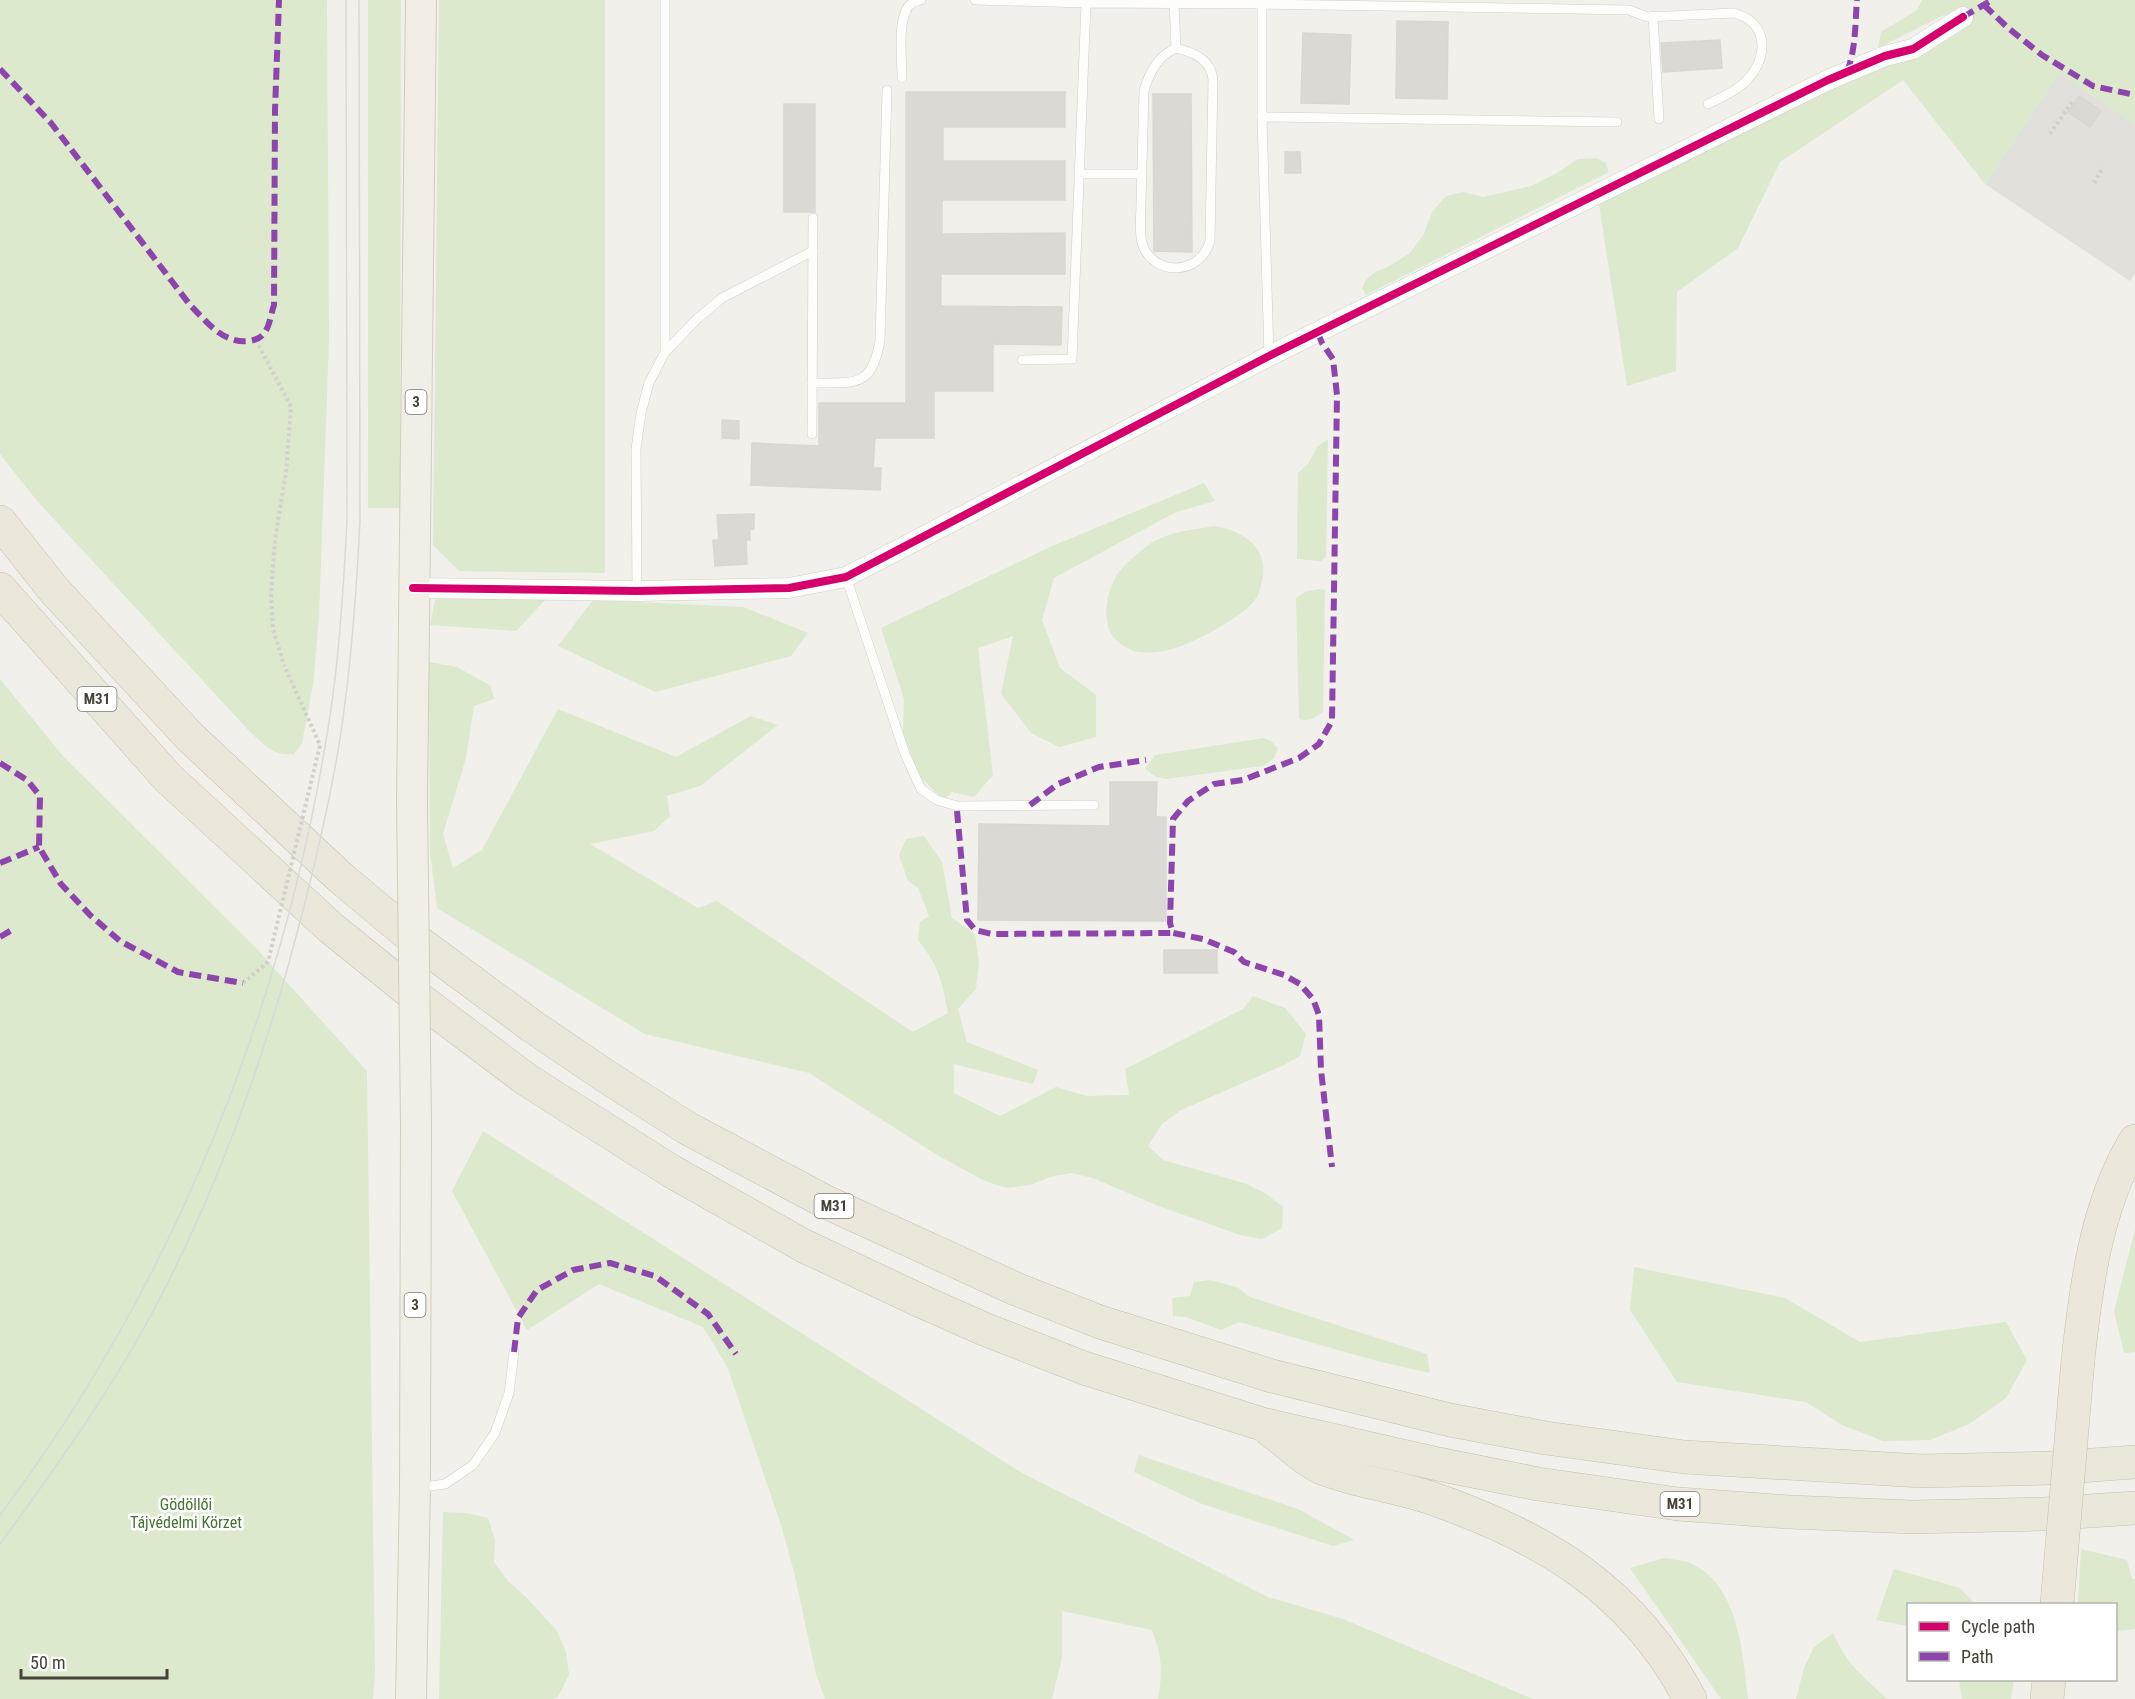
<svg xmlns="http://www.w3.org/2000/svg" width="2135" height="1699" font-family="'Roboto Condensed',sans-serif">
<rect width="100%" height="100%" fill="#f1f0eb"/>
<path fill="#e2e0db" d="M2059,73L2135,124V274L2130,281L1985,184Z"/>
<g fill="#dce9cd">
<path d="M0,0H327L329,339L319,618L313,685L302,743L294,754C273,756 266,746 251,733L38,502L0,454Z"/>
<path d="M368,0H401L400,508H368Z"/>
<path d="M439,0H605V573L459,571L433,545Z"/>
<path d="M1922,0H2135V124L2059,73L1985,184L1903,80L1780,162L1738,248L1677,292L1676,371L1627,386L1598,198L1953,30L1944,15L1878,48L1881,32L1917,10Z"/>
<path d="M1597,158L1606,163L1609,172L1366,295L1362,288L1366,280L1375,272L1388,267L1410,253L1424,234L1432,212L1446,196L1463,192L1483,197L1531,186L1557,173L1578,159Z"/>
<path d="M1328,439L1326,557L1321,561L1297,559L1298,473L1308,464L1317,447Z"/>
<path d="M1204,483L1215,501L1176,512L1054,578L1042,620L1060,668L1096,695V737L1059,747L1031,733L1001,694L1013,636L978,648L993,775L974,797L952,792L944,800L919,776L903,733L904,699L881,628L1050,547Z"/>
<path d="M1215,526C1241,531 1267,545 1263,576C1261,585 1260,594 1254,601C1241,618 1192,644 1172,649C1162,652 1150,653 1140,652C1131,652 1123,646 1116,640C1100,623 1106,590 1119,572C1126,563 1137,554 1146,547C1164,532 1192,530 1215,526Z"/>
<path d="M1319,589L1325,590L1323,712C1315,717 1309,722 1299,719L1296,598L1307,591Z"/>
<path d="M436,596L547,598L516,631L430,625Z"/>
<path d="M593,600L743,607L808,633L791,656L655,692L558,646Z"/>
<path d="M429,662L457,667L491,686L494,699L474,706L466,758L443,834L453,868L482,850L558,709L676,757L751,716L778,725L700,786L667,796L670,816L654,831L590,844L698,908L717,901L913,1032L948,1013C942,981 939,966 918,940L920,922L929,916L918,888L908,881L899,855L906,839L924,836L942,862L952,918L975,934L979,962L976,989L958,1009L967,1042L1038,1070L1033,1084L954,1064V1093L1000,1116L1056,1087L1087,1096L1129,1095L1125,1069L1243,1009L1253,996L1285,1008L1306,1034L1300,1056L1282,1066L1181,1110L1162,1124L1148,1146L1163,1160L1244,1183L1265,1193L1283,1207L1282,1228L1262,1239L1240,1235L1156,1205L1093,1178L1071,1173L1050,1177L1030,1185L1006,1188L985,1181L937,1155L809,1073L645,1034L437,908L430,852Z"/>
<path d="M0,679L63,756L255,947L367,1071L375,1675L373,1699H0Z"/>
<path d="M1264,738L1271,741L1278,748L1274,758L1263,766L1166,779L1156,777L1145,769L1155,755Z"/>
<path d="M483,1131L1022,1473L1268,1597L1343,1619L1533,1699H1158C1163,1670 1162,1657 1152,1630L1062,1611V1658L1052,1699H825L816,1674L795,1576L782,1528L727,1366L703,1327L599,1284L527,1330L452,1191Z"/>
<path d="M2135,1230V1352L2124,1353L2114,1311Z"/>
<path d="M1634,1267L1785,1298L1860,1342L2006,1322L2027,1360L2006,1398L1969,1424L1930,1440L1883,1441L1842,1425L1806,1402L1677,1382L1630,1310Z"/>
<path d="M1210,1280L1237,1287L1250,1297L1427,1354L1430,1373L1377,1361L1239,1322L1221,1330L1186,1317L1173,1316L1172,1298L1190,1296L1194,1282Z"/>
<path d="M1139,1455L1298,1509L1354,1540L1333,1546L1202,1504L1134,1472Z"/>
<path d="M443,1512L466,1513L488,1518L495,1540L494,1562L508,1581L527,1598L557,1631L566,1652L569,1675L558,1697L553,1699H439Z"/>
<path d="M2081,1549L2127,1560L2132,1579H2135V1629L2116,1631V1604H2078Z"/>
<path d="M1664,1558C1671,1559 1680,1560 1687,1562C1738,1580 1743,1653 1748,1699H1721L1630,1568Z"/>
<path d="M1894,1569L1960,1588L1975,1604H1908V1626L1876,1620Z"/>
<path d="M1833,1633C1849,1668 1861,1674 1887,1699H1796L1804,1668L1814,1647Z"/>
<path d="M1959,1680H2014L2011,1699H1962Z"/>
</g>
<g fill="#dad9d4" stroke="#d9d7d1" stroke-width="1.5">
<path d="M1397,21L1448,22L1447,99L1396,98Z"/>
<path d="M1303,33L1351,35L1349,104L1301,103Z"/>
<path d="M1720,40L1722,68L1663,72L1661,43Z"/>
<path d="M906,92H1065V127H943V161H1065V200H942V234L1065,233V274H941V306L1062,307L1061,345L993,344V391H934V438H875L873,468H881L880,490L751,485L752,443L819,446V403H906Z"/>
<path d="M1153,94H1191L1192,252L1154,251Z"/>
<path d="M2079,96L2101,111L2090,127L2068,112Z"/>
<rect x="784" y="104" width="31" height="108"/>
<path d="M1285,152H1300L1301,173H1285Z"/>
<path d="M722,420L739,421V439L722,438Z"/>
<path d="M754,514V529H750V540H746L747,564L715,566L713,540H719L717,515Z"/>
<path d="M1110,782H1157L1156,817H1166V921L978,920L979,824L1110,826Z"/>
<rect x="1164" y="950" width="53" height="23"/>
</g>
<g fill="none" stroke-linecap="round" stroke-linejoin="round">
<g stroke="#cfcdc9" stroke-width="10">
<g id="service">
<path d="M975,0L1086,3"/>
<path d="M1174,4L1176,48C1195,53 1210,59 1213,79L1210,241C1200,277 1152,276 1142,243C1139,231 1141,215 1141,202C1142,165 1143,128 1144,91C1149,72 1158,56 1176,48"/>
<path d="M1653,16L1659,119"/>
<path d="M902,78C902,60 898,27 906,11C908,4 914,2 921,0"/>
<path d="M1262,117L1617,122"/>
<path d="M1080,174H1142"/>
<path d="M665,352V0"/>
<path d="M1269,356L1262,117V4L1629,10L1647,17L1734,13C1768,22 1769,56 1748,79C1737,91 1722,97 1708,104"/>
<path d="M1022,360L1072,359L1086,3L1262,4V0"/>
<path d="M812,383C855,382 871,389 880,341L887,90"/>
<path d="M812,434L813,218"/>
<path d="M846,577L905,754L921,789L937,800L957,806L1094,805"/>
<path d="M637,591L636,449L641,413L649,383L665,352L697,319L722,298L813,251"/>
<path d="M417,1488L445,1484L473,1465L495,1433L509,1393L514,1352"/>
</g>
</g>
<g stroke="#cfcdc9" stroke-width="21">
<path id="minor" d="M413,588L637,591L789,588L846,577L1269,356L1828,80L1885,56L1913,49L1963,17"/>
</g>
<g stroke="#d2cdba" stroke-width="32">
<g id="primary">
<path d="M412,803L421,0"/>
<path d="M411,1699L415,1488L416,1122"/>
</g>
</g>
<g stroke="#c6bea8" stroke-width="34">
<g id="motorway">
<path d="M0,522L54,590L190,737L342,879L414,939L532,1026L604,1075L687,1128L826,1202L1016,1289L1100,1322L1272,1376L1450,1420L1546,1438L1684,1457L1922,1471L2051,1468L2135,1462"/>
<path d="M0,589L168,778L331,928L414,995L527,1080L671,1171L804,1246L923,1302L984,1329L1084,1368L1262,1424L1438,1464L1538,1484L1678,1504L1789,1512L1913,1517L2044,1514L2135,1508"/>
<path d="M2078,1360C2086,1286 2096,1206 2135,1141"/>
<path d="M1270,1430C1284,1440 1307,1462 1322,1468C1357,1482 1396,1486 1431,1498C1544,1537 1633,1590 1690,1699"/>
<path d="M2047,1699L2049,1680"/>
</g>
</g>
<g stroke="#d1d0cb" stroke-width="4" stroke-dasharray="3 3" stroke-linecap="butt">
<path d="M2050,134L2072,102"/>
<path d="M2094,183L2103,167"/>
<path d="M256,340L291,407L286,472L275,540L271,594L273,629L284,665"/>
</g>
<use href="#service" stroke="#fdfdfc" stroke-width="9"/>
<use href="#minor" stroke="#fdfdfc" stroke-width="20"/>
<use href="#primary" stroke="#f0eee5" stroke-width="30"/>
<use href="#motorway" stroke="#ebe8db" stroke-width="33"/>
<g stroke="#d9d9d8" stroke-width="1.5">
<path d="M0,1515C175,1282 286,1004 330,716C340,650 344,584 347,517L346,0"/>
<path d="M0,1544C57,1466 113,1388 158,1302C221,1181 267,1051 301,918C318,852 334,785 343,718C352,652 357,585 360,519L359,0"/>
</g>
<g stroke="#d2cdba" stroke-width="32" stroke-linecap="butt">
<path id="primary-bridge" d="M412,803L416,1122"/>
</g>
<g stroke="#c6bea8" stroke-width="34" stroke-linecap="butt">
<path id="motorway-bridge" d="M2057,1604L2078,1360"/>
</g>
<path stroke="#d1d0cb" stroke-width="4" stroke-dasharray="3 3" stroke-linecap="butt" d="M243,983L268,962L320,745L284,665"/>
<use href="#primary-bridge" stroke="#f0eee5" stroke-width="30"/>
<use href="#motorway-bridge" stroke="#ebe8db" stroke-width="33"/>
<g stroke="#8e44ad" stroke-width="6" stroke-dasharray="12 6" stroke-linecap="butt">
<path d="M1984,5L2008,28L2042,55L2093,86L2135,95"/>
<path d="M1963,17L1992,0"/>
<path d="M0,69L51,123L190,305C207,322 223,344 249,341C256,340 261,338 265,332C270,325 271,313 274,305L275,110L279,0"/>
<path d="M1847,72C1856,49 1855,24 1857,0"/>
<path d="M1318,333L1322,343L1333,359L1337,395L1332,721L1319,744L1299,758L1243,780L1214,784L1188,801L1173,819L1170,923L1173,933L1203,939L1234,952L1244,962L1284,975L1300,984L1313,999L1319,1015L1321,1070L1332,1167"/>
<path d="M0,763L27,780L40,796L39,847L61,884L90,915L120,941L178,972L243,983"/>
<path d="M1030,805L1058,784L1099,767L1146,760"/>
<path d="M957,811L967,920L975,930L992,934L1173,933"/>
<path d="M0,863L39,847"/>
<path d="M0,937L15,928"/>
<path d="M514,1352L518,1318L537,1290L573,1270L610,1263L655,1276L708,1314L736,1354"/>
</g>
<g stroke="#fff" stroke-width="11">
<path id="cycleway" d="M413,588L637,591L789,588L846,577L1269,356L1828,80L1885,56L1913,49L1963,17"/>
</g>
<use href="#cycleway" stroke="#d6006c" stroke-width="8"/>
</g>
<g text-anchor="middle" stroke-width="5" stroke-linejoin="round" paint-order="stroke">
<g fill="#fff" stroke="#7e7b74" stroke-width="1.5">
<rect x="405.5" y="390" width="21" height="24" rx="4.5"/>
<rect x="77.5" y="687" width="39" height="24" rx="4.5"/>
<rect x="814.5" y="1194" width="39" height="24" rx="4.5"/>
<rect x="404.5" y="1293" width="21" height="24" rx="4.5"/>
<rect x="1660.5" y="1492" width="39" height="24" rx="4.5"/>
</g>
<g font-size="15" font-weight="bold" fill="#464238">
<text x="416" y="407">3</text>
<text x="97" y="704">M31</text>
<text x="834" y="1211">M31</text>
<text x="415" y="1310">3</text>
<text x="1680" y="1509">M31</text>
</g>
<g font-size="16" fill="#437430" stroke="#fff">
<text x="186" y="1510">Gödöllői<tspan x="186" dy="18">Tájvédelmi Körzet</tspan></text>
</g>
</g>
<rect x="1907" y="1603" width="210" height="78" fill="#ffffff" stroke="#b5b3af" stroke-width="1.5"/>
<rect x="1919" y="1622" width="30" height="9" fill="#d6006c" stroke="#b5b3af" stroke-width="1.5"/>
<text x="1961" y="1633" font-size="18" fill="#464238">Cycle path</text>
<rect x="1919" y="1652" width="30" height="9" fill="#8e44ad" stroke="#b5b3af" stroke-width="1.5"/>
<text x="1961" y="1663" font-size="18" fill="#464238">Path</text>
<path d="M21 1669v9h146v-9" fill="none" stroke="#464238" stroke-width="3"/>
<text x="30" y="1669" font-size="18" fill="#464238" stroke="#ffffff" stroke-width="4.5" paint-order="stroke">50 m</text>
</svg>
